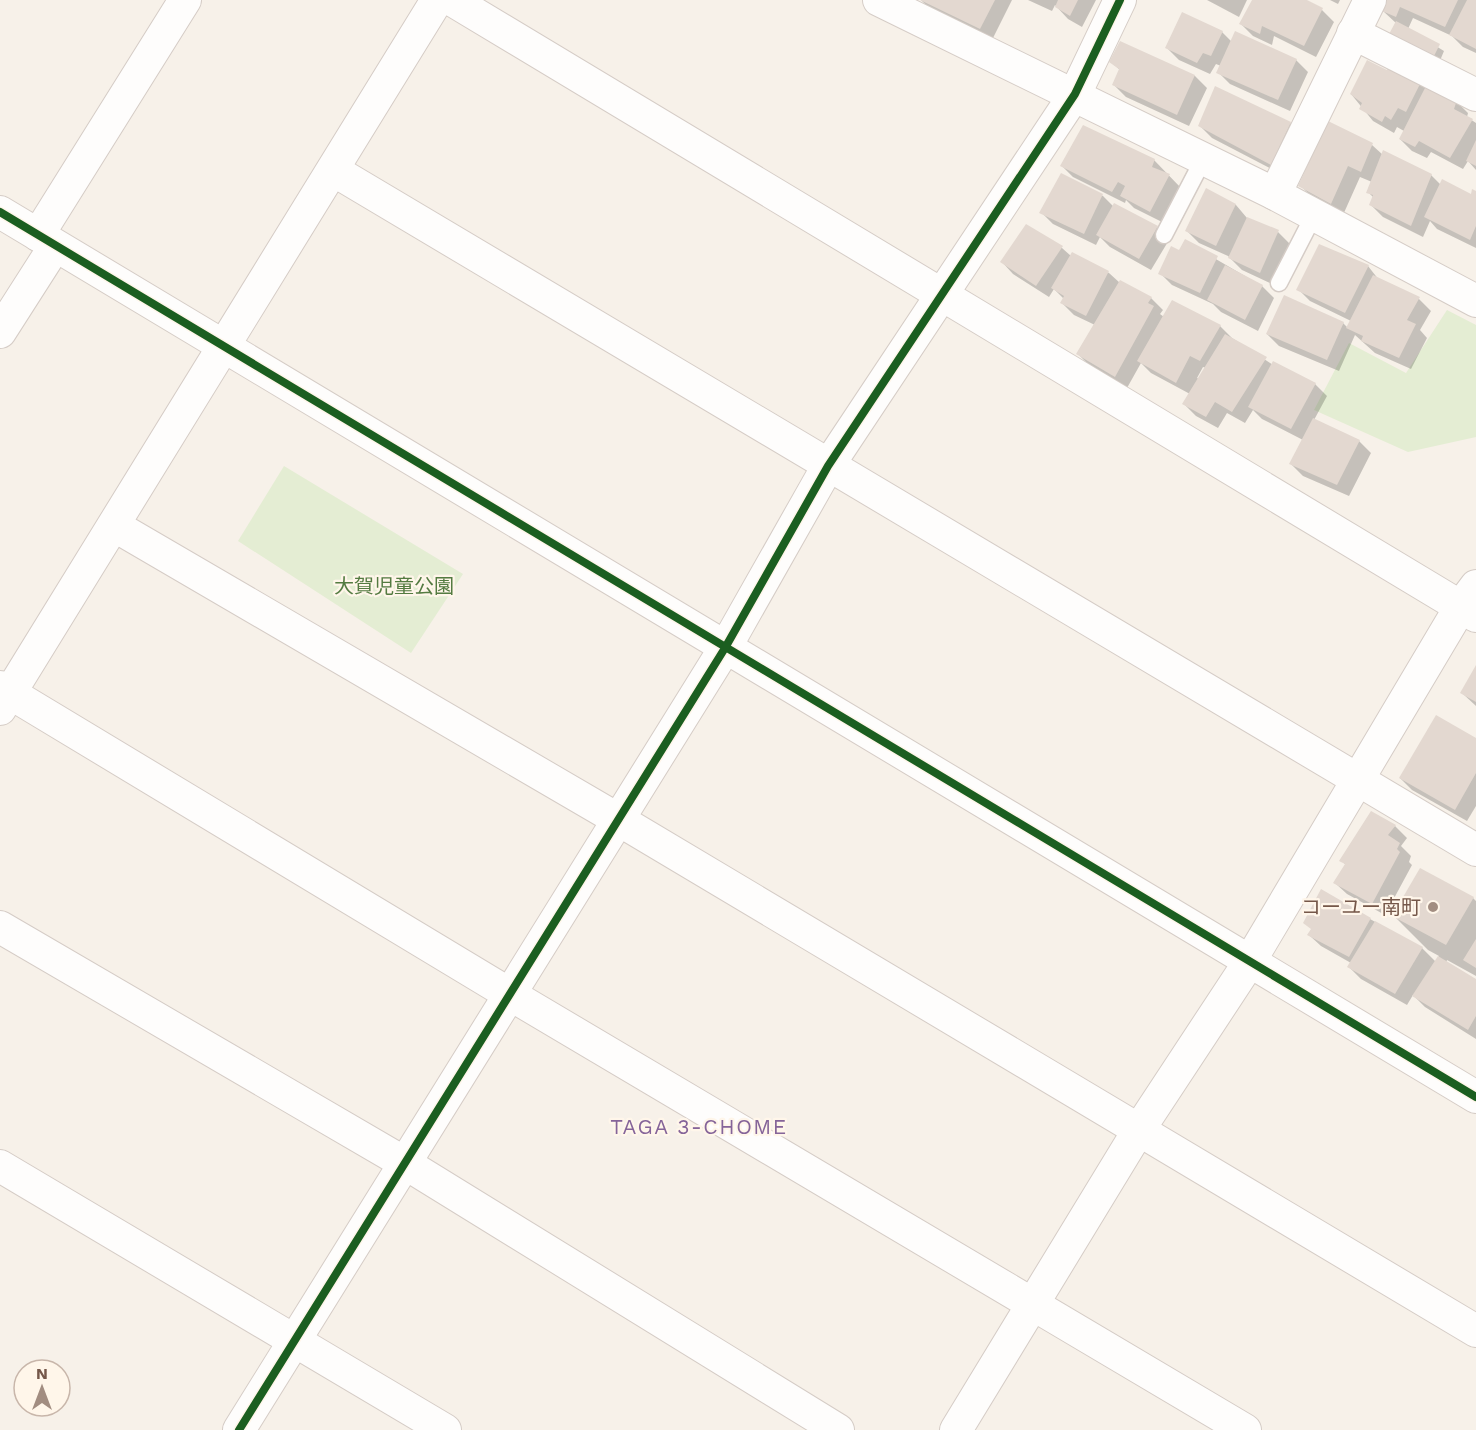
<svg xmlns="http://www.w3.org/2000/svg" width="1476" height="1430" font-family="'Work Sans','Noto Sans JP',sans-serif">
<rect width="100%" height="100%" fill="#f7f1e9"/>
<g fill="#e4edd3">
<path d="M1447,310L1476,325V437L1408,452L1314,410L1349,343L1406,373Z"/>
<path d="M284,466L463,574L411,653L238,541Z"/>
</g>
<g fill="#0003" fill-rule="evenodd">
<path d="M921,0H1012L992,40L931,10Z"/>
<path d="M1028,0H1096L1082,27L1068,19L1055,5L1052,11Z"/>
<path d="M1207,0H1247L1239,17Z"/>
<path d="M1254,0H1304L1322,10L1334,22L1316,57L1274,36L1272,45L1253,36L1241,24Z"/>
<path d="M1330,0H1340L1338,4Z"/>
<path d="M1389,0H1476V53L1463,47L1452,36L1413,18L1408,29L1444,51L1439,63L1383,11Z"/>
<path d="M1222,32L1232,42L1296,60L1308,72L1290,111L1230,84L1218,72L1221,66L1216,64L1210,74L1179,60L1167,48Z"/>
<path d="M1120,43L1195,76L1207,88L1189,126L1126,97L1114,85L1120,70L1111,62Z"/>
<path d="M1420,83L1426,89L1456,101L1468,113L1467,117L1476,123V170L1468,161L1463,169L1431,152L1427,158L1412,151L1400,139L1404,131L1397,127L1394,133L1373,121L1351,94Z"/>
<path d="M1290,123L1302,135L1283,175L1212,138L1199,125Z"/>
<path d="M1329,123L1372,145L1383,155L1431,175L1441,185L1472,196L1476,192V248L1437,229L1430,221L1423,237L1383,217L1371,205L1374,198L1368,192L1372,182L1360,177L1343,215L1312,197L1300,185Z"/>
<path d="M1154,160L1181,188L1162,222L1134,208L1126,200L1125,203L1073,177L1061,165Z"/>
<path d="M1062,175L1103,196L1114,207L1157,228L1169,240L1151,270L1110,247L1100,237L1096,245L1053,224L1041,212Z"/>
<path d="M1206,190L1236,205L1247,218L1278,232L1290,244L1272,284L1242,270L1228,256L1199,243L1187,231Z"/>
<path d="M1026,226L1062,248L1071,256L1073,254L1109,273L1120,283L1151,298L1163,310L1160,314L1164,317L1172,302L1220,326L1232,338L1273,365L1315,384L1327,396L1314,420L1359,441L1371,453L1349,496L1303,476L1291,464L1303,440L1262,419L1253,410L1245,423L1227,413L1218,428L1196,416L1184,404L1190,394L1151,373L1141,363L1127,388L1090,366L1078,354L1095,325L1074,315L1062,303L1064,299L1054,289L1049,297L1013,274L1002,262ZM1203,367L1206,368L1199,379L1197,378Z"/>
<path d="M1185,241L1262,286L1274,298L1258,331L1221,312L1213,304L1172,285L1160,273L1180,252Z"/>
<path d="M1368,266L1379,280L1419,299L1431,311L1420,330L1427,338L1411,369L1375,353L1355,335L1339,371L1279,346L1267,334L1343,323L1348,328L1351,321L1310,301L1298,289Z"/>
<path d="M1476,668V706L1462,693Z"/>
<path d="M1476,739V806L1467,821L1412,790L1400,778Z"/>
<path d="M1395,826L1407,838L1401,846L1411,856L1409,862L1412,865L1385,915L1347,894L1335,883L1347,866L1341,860Z"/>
<path d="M1473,898L1476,901V976L1447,960L1446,963L1476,981V1039L1425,1007L1413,995L1407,1005L1361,979L1349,967L1351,963L1321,946L1309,935L1370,919L1422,948L1436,962L1439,956L1428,950L1394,916Z"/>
</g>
<g fill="#e3d8d0">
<path d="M920,0H995L980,29Z"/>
<path d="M1058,0H1078L1070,16L1055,7Z"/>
<path d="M1252,0H1307L1323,8L1304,46L1262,26L1260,34L1239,24Z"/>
<path d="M1387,0H1458L1445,27L1400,7L1396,17L1382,11Z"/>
<path d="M1467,0H1476V49L1449,35Z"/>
<path d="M1182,12L1223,31L1211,56L1203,53L1197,63L1165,48Z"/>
<path d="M1396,21L1440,44L1433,58L1388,36Z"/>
<path d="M1235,31L1297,59L1278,100L1216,73Z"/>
<path d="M1120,41L1195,75L1177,115L1112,85L1119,69L1109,62Z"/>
<path d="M1367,60L1387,70L1389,65L1421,82L1406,112L1398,108L1391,120L1385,116L1382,122L1359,109L1362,103L1350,94Z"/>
<path d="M1215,86L1291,122L1271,165L1198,126Z"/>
<path d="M1426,86L1457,100L1454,109L1473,119L1450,158L1419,141L1415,147L1399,139Z"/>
<path d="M1328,121L1373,143L1361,172L1348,166L1331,204L1298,186Z"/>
<path d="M1083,125L1155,159L1152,167L1170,174L1150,212L1120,196L1125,186L1118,182L1112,192L1060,166Z"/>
<path d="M1476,140V166L1466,161Z"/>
<path d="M1383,150L1432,174L1411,226L1369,205L1373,195L1366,193Z"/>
<path d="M1061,173L1103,194L1084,234L1039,213Z"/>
<path d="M1442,179L1471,194L1472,189L1476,191V226L1470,240L1424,217Z"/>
<path d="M1206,188L1236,204L1216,246L1185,231Z"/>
<path d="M1114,203L1158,226L1139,259L1096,235Z"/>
<path d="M1247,217L1279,230L1260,273L1228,258Z"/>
<path d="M1026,224L1063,246L1036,286L1000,262Z"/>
<path d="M1185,239L1218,256L1200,293L1158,274L1171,246L1179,250Z"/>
<path d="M1319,244L1369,265L1345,313L1296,290Z"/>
<path d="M1072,252L1109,271L1086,316L1060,303L1064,296L1051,288Z"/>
<path d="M1225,265L1263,285L1245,320L1207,300Z"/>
<path d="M1373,275L1420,297L1407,320L1416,324L1399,358L1361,341L1363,336L1346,328Z"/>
<path d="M1120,280L1152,297L1148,303L1154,306L1115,377L1076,354Z"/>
<path d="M1284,295L1344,322L1327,360L1266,334Z"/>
<path d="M1172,300L1221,325L1200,361L1190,356L1176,383L1137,361Z"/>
<path d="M1225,334L1267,357L1232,412L1215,402L1206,417L1182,404Z"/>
<path d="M1273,361L1316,383L1291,429L1248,407Z"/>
<path d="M1313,418L1360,440L1337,485L1289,464Z"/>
<path d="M1476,665V702L1460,693Z"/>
<path d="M1436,715L1476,738V773L1455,810L1399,778Z"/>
<path d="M1371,811L1396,825L1388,835L1400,843L1397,849L1400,852L1372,904L1333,883L1345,864L1339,861Z"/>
<path d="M1420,868L1474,897L1446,945L1392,916Z"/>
<path d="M1321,889L1371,918L1349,957L1307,935L1311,929L1303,923Z"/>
<path d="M1375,921L1423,947L1395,994L1347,967Z"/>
<path d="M1476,939V968L1463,960Z"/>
<path d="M1438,956L1476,979V1016L1468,1030L1412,996Z"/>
</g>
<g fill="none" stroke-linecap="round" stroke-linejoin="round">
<g stroke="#d5ccc6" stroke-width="19">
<g id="service">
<path d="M1164,235L1204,158"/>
<path d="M1279,283L1314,215"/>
</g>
</g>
<g stroke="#d5ccc6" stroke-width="34">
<g id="minor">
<path d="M452,0L1476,616"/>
<path d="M879,0L1275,194L1476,301"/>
<path d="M1353,33L1476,95"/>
<path d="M333,170L1476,850"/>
<path d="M1275,194L1370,0"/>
<path d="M0,212L1476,1097"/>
<path d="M38,235L185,0"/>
<path d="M0,332L55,246"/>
<path d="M115,526L619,820L1476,1331"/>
<path d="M0,687L511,995L1245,1430"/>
<path d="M0,709L437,0"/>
<path d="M0,927L403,1162L838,1430"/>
<path d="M0,1166L445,1430"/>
<path d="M239,1430L725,648L828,466L1075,94L1120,0"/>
<path d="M956,1430L1140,1128L1250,961L1461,606L1476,586"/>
</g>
</g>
<use href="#service" stroke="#fefdfc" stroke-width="16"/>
<use href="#minor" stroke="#fefdfc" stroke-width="32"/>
<g stroke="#fff6ea" stroke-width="11">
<g id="cycleway">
<path d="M0,212L1476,1097"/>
<path d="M239,1430L725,648L828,466L1075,94L1120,0"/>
</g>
</g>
<use href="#cycleway" stroke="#1b5e20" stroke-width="8"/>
</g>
<circle fill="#a28d81" stroke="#fff6ea" stroke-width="2" cx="1433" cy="907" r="6"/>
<g text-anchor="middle" stroke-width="4.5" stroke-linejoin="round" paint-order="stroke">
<g font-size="20" fill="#547b41" stroke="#fff6ea">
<text x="394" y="593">大賀児童公園</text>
</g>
<g font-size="20" fill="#755749" stroke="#fff6ea" text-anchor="end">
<text x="1421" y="914">コーユー南町</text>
</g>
<g font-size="21" letter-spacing="1.5" fill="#856499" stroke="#fff6ea">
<text x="699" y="1134">TAGA 3-CHOME</text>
</g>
</g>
<g transform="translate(42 1388)"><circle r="28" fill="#fff6ea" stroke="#c8b6aa" stroke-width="1.5"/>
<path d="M0-4.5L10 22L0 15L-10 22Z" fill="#a28d81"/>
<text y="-9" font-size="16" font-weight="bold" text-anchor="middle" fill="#755749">N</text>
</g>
</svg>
